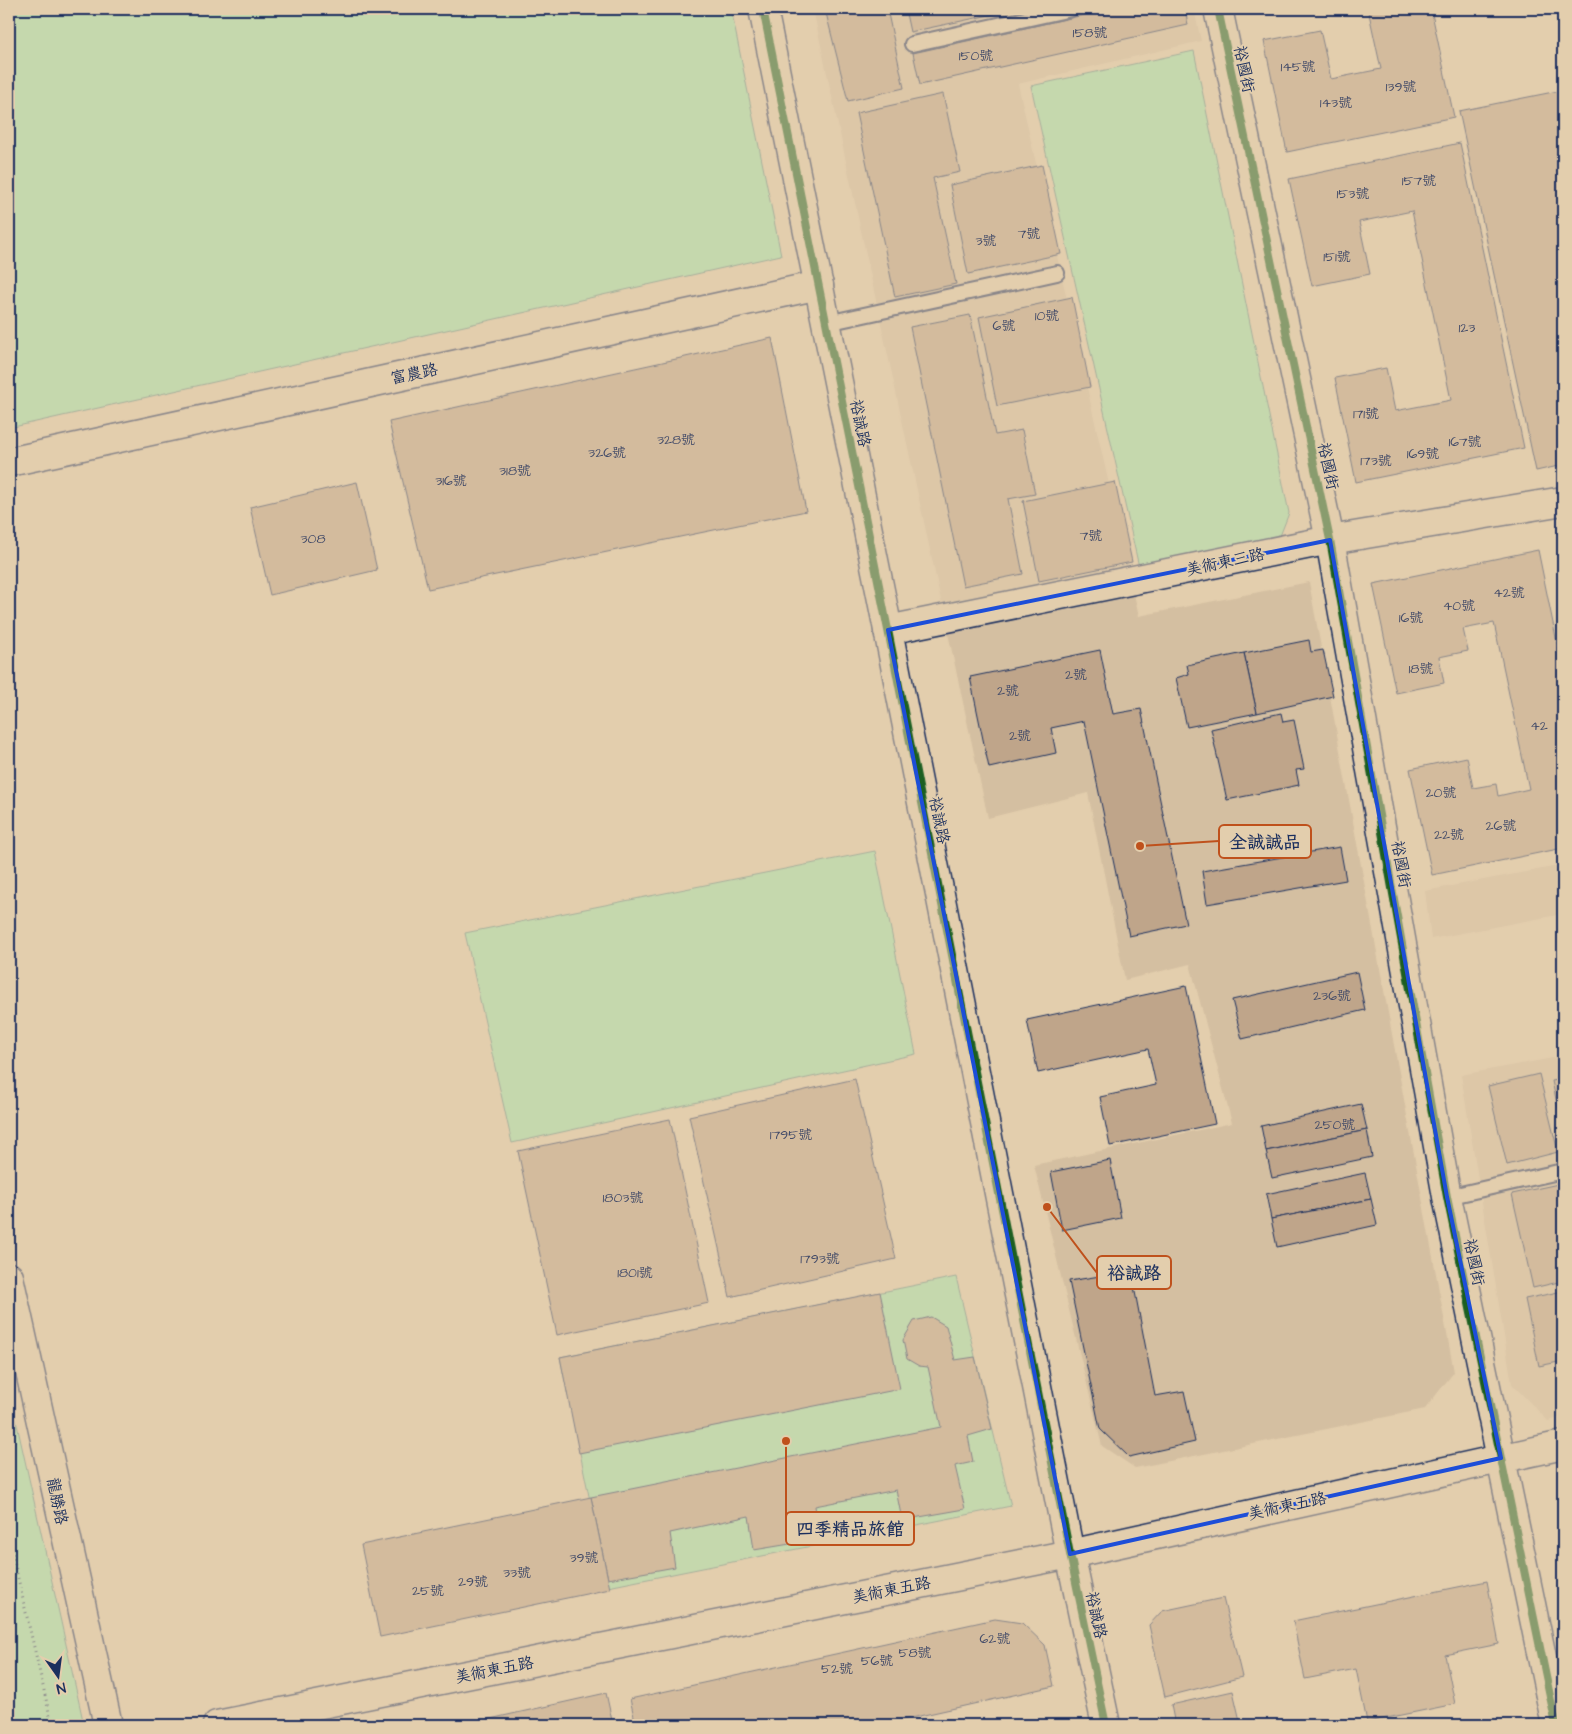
<svg xmlns="http://www.w3.org/2000/svg" width="1572" height="1734" font-family="'Architects Daughter','LXGW WenKai TC',sans-serif">
<rect width="100%" height="100%" fill="#e3cead"/>
<filter id="ink" filterUnits="userSpaceOnUse"><feTurbulence type="fractalNoise" baseFrequency=".02" numOctaves="2"/><feDisplacementMap in="SourceGraphic" scale="10" xChannelSelector="R" yChannelSelector="G"/><feConvolveMatrix kernelMatrix="1 2 1 2 8 2 1 2 1" color-interpolation-filters="sRGB"/></filter>
<g filter="url(#ink)">
<g fill="#d4bfa1">
<path d="M813,9H1194L1201,41L1018,84L1139,616L1309,582L1454,1372L1425,1409L1135,1468L1102,1446L1034,1165L1232,1123L1190,964L1125,980L1088,793L988,818Z"/>
<path d="M1563,865V914L1431,939L1425,891Z"/>
<path d="M1563,1056V1417L1548,1421L1512,1384L1461,1075Z"/>
</g>
<g fill="#a1e4ae" stroke="#5e8a86">
<path d="M9,9H731L781,255L9,428Z"/>
<path d="M1194,51L1289,513L1280,536L1139,567L1031,86Z"/>
<path d="M875,851L916,1054L512,1143L465,933Z"/>
<path d="M956,1277L1011,1506L608,1587L560,1357Z"/>
<path d="M9,1389L84,1725H9Z"/>
</g>
<g fill="#bfa58a" stroke="#1b2f5e">
<path d="M825,9H887L904,88L848,101Z"/>
<path d="M905,9H1018L910,32Z"/>
<path d="M1111,9H1185L1188,25L920,85L913,53Z"/>
<path d="M1368,9H1431L1454,117L1287,152L1264,41L1320,30L1331,79L1381,69Z"/>
<path d="M1563,90V465L1536,471L1459,111Z"/>
<path d="M943,94L960,172L933,178L956,284L895,297L856,113Z"/>
<path d="M1460,143L1524,448L1356,482L1335,378L1386,368L1395,411L1451,400L1412,211L1359,222L1370,274L1312,286L1289,179Z"/>
<path d="M1042,165L1061,254L968,274L950,185Z"/>
<path d="M1072,297L1090,387L997,406L979,317Z"/>
<path d="M970,315L995,435L1022,430L1035,494L1008,499L1023,574L963,586L910,327Z"/>
<path d="M772,338L806,511L428,589L389,422Z"/>
<path d="M357,482L377,570L270,595L250,507Z"/>
<path d="M1115,482L1132,562L1039,581L1023,501Z"/>
<path d="M1538,550L1563,672V848L1432,875L1410,769L1467,757L1473,788L1496,784L1498,796L1529,789L1494,623L1463,629L1468,651L1439,657L1444,683L1396,693L1373,584Z"/>
<path d="M1309,640L1311,652L1323,650L1333,696L1257,713L1244,653Z"/>
<path d="M1100,650L1113,714L1141,709L1186,924L1129,936L1084,721L1051,728L1056,753L989,768L970,677Z"/>
<path d="M1244,653L1257,713L1187,727L1176,678L1189,674L1187,665Z"/>
<path d="M1281,713L1283,722L1294,720L1304,769L1296,770L1299,785L1227,800L1211,729Z"/>
<path d="M1340,847L1346,880L1207,904L1202,871Z"/>
<path d="M1357,972L1365,1010L1242,1039L1232,1000Z"/>
<path d="M1186,986L1215,1124L1110,1146L1100,1097L1156,1085L1148,1049L1038,1073L1027,1020Z"/>
<path d="M1539,1074L1558,1152L1507,1165L1488,1086Z"/>
<path d="M855,1079L896,1259L730,1297L689,1116Z"/>
<path d="M1563,1079V1131L1552,1081Z"/>
<path d="M1361,1104L1367,1130L1266,1151L1261,1126Z"/>
<path d="M670,1119L709,1303L557,1335L518,1151Z"/>
<path d="M1367,1130L1372,1157L1272,1178L1266,1151Z"/>
<path d="M1110,1160L1121,1218L1062,1230L1051,1172Z"/>
<path d="M1365,1173L1371,1199L1271,1219L1266,1194Z"/>
<path d="M1563,1183V1281L1533,1288L1512,1194Z"/>
<path d="M1371,1199L1377,1225L1277,1247L1271,1219Z"/>
<path d="M1131,1271L1155,1396L1184,1391L1195,1442L1129,1457L1100,1429L1069,1281Z"/>
<path d="M1563,1291V1361L1539,1366L1525,1299Z"/>
<path d="M880,1292L900,1389L579,1453L560,1357Z"/>
<path d="M931,1317L946,1326L955,1360L975,1357L992,1429L968,1436L973,1462L955,1466L965,1509L902,1520L896,1490L815,1506L820,1539L754,1550L749,1516L670,1533L675,1567L608,1579L591,1497L941,1427L928,1367L919,1366L907,1359L903,1340L914,1321Z"/>
<path d="M591,1497L610,1589L380,1637L361,1545Z"/>
<path d="M1487,1581L1499,1644L1445,1655L1455,1704L1367,1722L1356,1669L1305,1679L1293,1621Z"/>
<path d="M1223,1598L1242,1677L1165,1697L1149,1625L1162,1611Z"/>
<path d="M995,1619L1022,1623L1045,1645L1054,1686L879,1725H636L630,1699Z"/>
<path d="M1233,1691L1241,1725H1175L1171,1705Z"/>
<path d="M606,1693L613,1725H463Z"/>
</g>
<g fill="none" stroke-linecap="round" stroke-linejoin="round">
<g stroke="#1b2f5e" stroke-width="18">
<g id="lane">
<path d="M912,44L1071,9"/>
<path d="M827,323L1057,273"/>
<path d="M1447,1197L1563,1171"/>
</g>
</g>
<g stroke="#1b2f5e" stroke-width="31">
<g id="street">
<path d="M1218,9L1330,540L1447,1197L1556,1725"/>
<path d="M9,462L819,285"/>
<path d="M888,630L1330,540L1563,501"/>
<path d="M9,1277L108,1725"/>
<path d="M217,1725L1070,1554L1563,1445"/>
</g>
</g>
<g stroke="#1b2f5e" stroke-width="31">
<path id="secondary" d="M763,9L888,630L1070,1554L1106,1725"/>
</g>
<path stroke="#1b2f5e" stroke-width="3" stroke-dasharray="1 4" stroke-linecap="butt" d="M9,1539L52,1725"/>
<use href="#lane" stroke="#e3cead" stroke-width="14"/>
<use href="#street" stroke="#e3cead" stroke-width="28"/>
<use href="#secondary" stroke="#e3cead" stroke-width="28"/>
<g stroke="#e3cead" stroke-width="11">
<g id="cycleway">
<path d="M763,9L888,630L1070,1554L1106,1725"/>
<path d="M1218,9L1330,540L1447,1197L1556,1725"/>
</g>
</g>
<use href="#cycleway" stroke="#1b5e20" stroke-width="8"/>
</g>
</g>
<path d="M0 0H1572V1734H0ZM1330,540L1447,1197L1501,1458L1070,1554L888,630Z" fill="#e3cead" fill-opacity=".55" fill-rule="evenodd"/>
<path fill="none" stroke="#1d4ed8" stroke-width="4" stroke-linejoin="round" d="M1330,540L1447,1197L1501,1458L1070,1554L888,630Z"/>
<g text-anchor="middle" stroke-width="4" stroke-linejoin="round" paint-order="stroke">
<g font-size="14" fill="#444c69">
<text x="1090" y="37">158號</text>
<text x="976" y="60">150號</text>
<text x="1298" y="71">145號</text>
<text x="1401" y="91">139號</text>
<text x="1336" y="107">143號</text>
<text x="1419" y="185">157號</text>
<text x="1353" y="198">153號</text>
<text x="1029" y="238">7號</text>
<text x="986" y="245">3號</text>
<text x="1337" y="261">151號</text>
<text x="1047" y="320">10號</text>
<text x="1004" y="330">6號</text>
<text x="1467" y="332">123</text>
<text x="1366" y="418">171號</text>
<text x="676" y="444">328號</text>
<text x="1465" y="446">167號</text>
<text x="607" y="457">326號</text>
<text x="1423" y="458">169號</text>
<text x="1376" y="465">173號</text>
<text x="515" y="475">318號</text>
<text x="451" y="485">316號</text>
<text x="1091" y="540">7號</text>
<text x="313" y="543">308</text>
<text x="1509" y="597">42號</text>
<text x="1459" y="610">40號</text>
<text x="1411" y="622">16號</text>
<text x="1421" y="673">18號</text>
<text x="1076" y="679">2號</text>
<text x="1008" y="695">2號</text>
<text x="1539" y="730">42</text>
<text x="1020" y="740">2號</text>
<text x="1441" y="797">20號</text>
<text x="1501" y="830">26號</text>
<text x="1449" y="839">22號</text>
<text x="1332" y="1000">236號</text>
<text x="1335" y="1129">250號</text>
<text x="791" y="1139">1795號</text>
<text x="623" y="1202">1803號</text>
<text x="820" y="1263">1793號</text>
<text x="635" y="1277">1801號</text>
<text x="584" y="1562">39號</text>
<text x="517" y="1577">33號</text>
<text x="473" y="1586">29號</text>
<text x="428" y="1595">25號</text>
<text x="995" y="1643">62號</text>
<text x="915" y="1657">58號</text>
<text x="877" y="1665">56號</text>
<text x="837" y="1673">52號</text>
</g>
<g font-size="16" fill="#1b2f5e" stroke="#e3cead">
<text transform="translate(1245 69) rotate(78)" y="6">裕國街</text>
<text transform="translate(414 373) rotate(-12)" y="6">富農路</text>
<text transform="translate(861 423) rotate(79)" y="6">裕誠路</text>
<text transform="translate(1329 466) rotate(78)" y="6">裕國街</text>
<text transform="translate(1225 561) rotate(-12)" y="6">美術東三路</text>
<text transform="translate(940 820) rotate(79)" y="6">裕誠路</text>
<text transform="translate(1402 864) rotate(80)" y="6">裕國街</text>
<text transform="translate(1475 1262) rotate(78)" y="6">裕國街</text>
<text transform="translate(58 1501) rotate(78)" y="6">龍勝路</text>
<text transform="translate(1287 1505) rotate(-12)" y="6">美術東五路</text>
<text transform="translate(891 1589) rotate(-11)" y="6">美術東五路</text>
<text transform="translate(1097 1615) rotate(78)" y="6">裕誠路</text>
<text transform="translate(494 1669) rotate(-11)" y="6">美術東五路</text>
</g>
</g>
<path fill="none" stroke="#bf511c" stroke-width="2" d="M1140 846L1219 841M1047 1207L1097 1273M786 1441L786 1529"/>
<g fill="#bf511c" stroke="#e3cead" stroke-width="2">
<circle cx="1140" cy="846" r="5"/>
<circle cx="1047" cy="1207" r="5"/>
<circle cx="786" cy="1441" r="5"/>
</g>
<g fill="#e3cead" stroke="#bf511c" stroke-width="2">
<rect x="1219" y="825" width="92" height="33" rx="5"/>
<rect x="1097" y="1256" width="74" height="33" rx="5"/>
<rect x="786" y="1512" width="128" height="33" rx="5"/>
</g>
<g font-size="18" text-anchor="middle" font-weight="bold" fill="#1b2f5e">
<text x="1265" y="848">全誠誠品</text>
<text x="1134" y="1279">裕誠路</text>
<text x="850" y="1535">四季精品旅館</text>
</g>
<rect width="1572" height="1734" fill="none" stroke="#e3cead" stroke-width="30"/>
<rect x="15" y="15" width="1542" height="1704" fill="none" stroke="#1b2f5e" stroke-width="2" filter="url(#ink)"/>
<g transform="translate(58 1676) rotate(166)" stroke="#e3cead" stroke-width="4" paint-order="stroke">
<path d="M0-4L9 19L0 12L-9 19Z" fill="#1b2f5e"/>
<text y="-8" font-size="14" font-weight="bold" text-anchor="middle" fill="#1b2f5e">N</text>
</g>
</svg>
